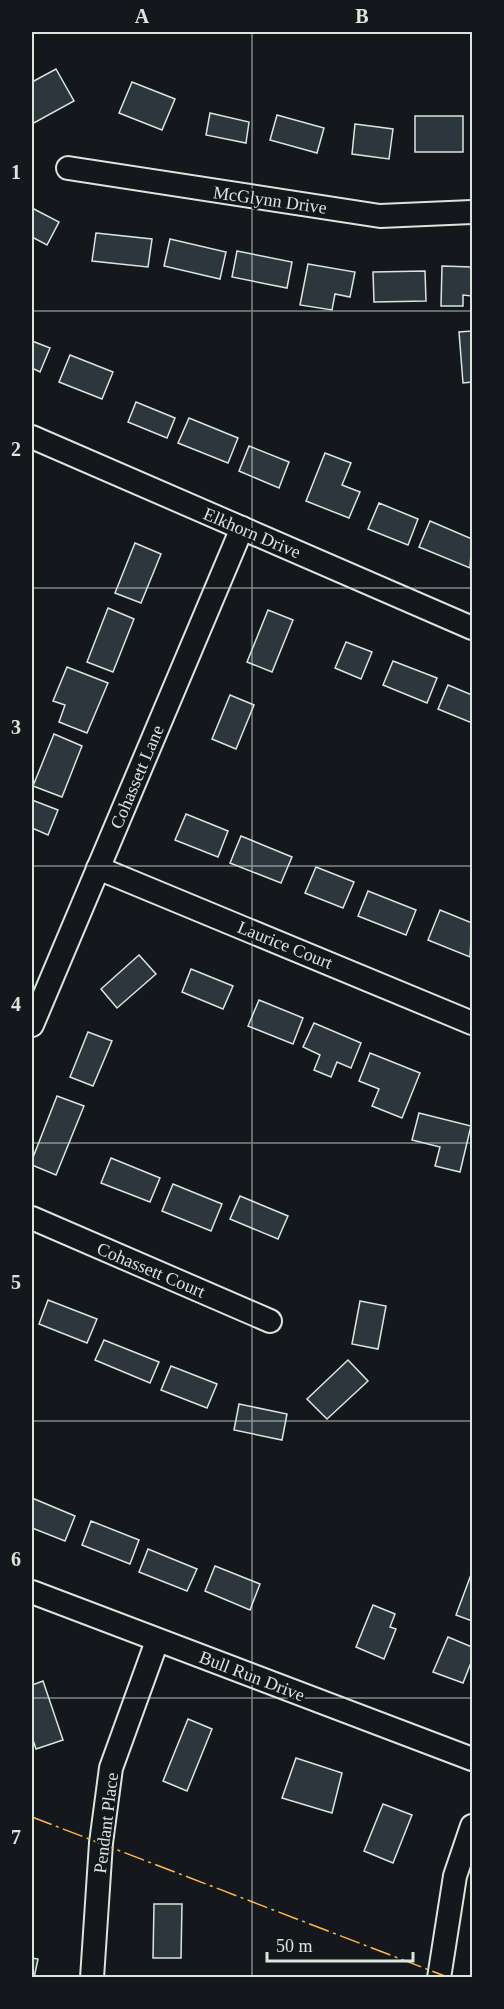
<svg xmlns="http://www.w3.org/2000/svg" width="504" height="2009" font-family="'Times New Roman',serif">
<rect width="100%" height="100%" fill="#14181c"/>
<g fill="#2c363c" stroke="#d8e6dc" stroke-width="1.5">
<path d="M56,69L74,101L32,124V82Z"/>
<path d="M132,82L175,99L162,130L119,113Z"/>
<path d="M210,113L249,122L246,143L206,135Z"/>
<path d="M277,115L324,128L317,153L270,140Z"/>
<rect x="415" y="116" width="48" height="36"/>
<path d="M355,124L393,129L389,159L352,154Z"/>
<path d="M32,208L59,222L47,245L32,237Z"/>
<path d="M96,233L152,239L148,267L92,261Z"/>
<path d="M170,239L226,252L220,279L164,266Z"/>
<path d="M237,251L292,262L287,288L232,277Z"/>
<path d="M308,264L355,272L350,297L335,294L332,310L300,305Z"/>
<path d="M442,266L472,267V296L463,295V306H441Z"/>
<path d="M425,271L426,301L374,302L373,272Z"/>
<path d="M472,331V382L463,383L459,332Z"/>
<path d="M32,341L50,348L40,372L32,368Z"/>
<path d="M70,355L113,372L102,399L59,382Z"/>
<path d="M136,402L175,418L167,438L128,422Z"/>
<path d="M189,418L238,438L228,463L178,443Z"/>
<path d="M249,446L289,462L279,488L239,471Z"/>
<path d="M325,453L351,463L342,485L360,492L349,518L306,501Z"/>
<path d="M379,503L418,519L408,545L368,529Z"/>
<path d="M430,521L472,539L470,568L419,547Z"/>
<path d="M135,543L161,554L141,603L115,593Z"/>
<path d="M108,608L134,619L113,672L87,662Z"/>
<path d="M268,610L293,620L272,672L247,662Z"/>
<path d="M346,642L372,652L361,679L335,668Z"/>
<path d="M393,661L437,678L427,703L383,685Z"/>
<path d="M67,667L108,683L87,733L59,722L65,705L53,701Z"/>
<path d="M448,685L472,695V723L438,709Z"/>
<path d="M230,695L254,705L236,749L212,739Z"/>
<path d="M54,734L82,746L62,797L33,786Z"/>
<path d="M32,800L58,810L48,835L32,828Z"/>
<path d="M186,814L228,831L218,857L175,840Z"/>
<path d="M241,836L292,857L281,883L230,863Z"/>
<path d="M316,867L354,882L343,908L305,893Z"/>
<path d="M368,891L416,910L406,935L358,916Z"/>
<path d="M440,910L472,923L470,957L428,940Z"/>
<path d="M139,955L156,974L117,1008L101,989Z"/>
<path d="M191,969L233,986L223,1009L182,992Z"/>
<path d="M259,1000L303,1018L293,1044L248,1026Z"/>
<path d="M314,1023L361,1043L351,1068L337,1062L331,1077L314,1070L320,1055L303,1047Z"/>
<path d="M88,1032L112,1041L93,1086L70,1077Z"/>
<path d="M370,1053L420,1073L402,1118L372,1106L379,1089L359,1081Z"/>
<path d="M57,1096L84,1106L56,1175L32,1165V1160Z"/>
<path d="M419,1113L471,1126L460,1172L435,1166L440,1147L412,1140Z"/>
<path d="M111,1158L160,1178L150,1202L101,1183Z"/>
<path d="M173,1184L222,1204L211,1231L162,1211Z"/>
<path d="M240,1196L288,1216L278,1239L230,1219Z"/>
<path d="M48,1300L97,1319L87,1343L39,1324Z"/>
<path d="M360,1301L386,1306L378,1349L352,1344Z"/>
<path d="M104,1340L159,1362L150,1383L95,1360Z"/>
<path d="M348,1360L368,1381L327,1419L307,1399Z"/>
<path d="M171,1366L217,1384L207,1408L161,1390Z"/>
<path d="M239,1404L287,1414L282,1440L234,1430Z"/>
<path d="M32,1498L75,1516L65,1541L32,1528Z"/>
<path d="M91,1521L139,1540L130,1564L82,1545Z"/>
<path d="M148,1549L197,1569L187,1591L139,1572Z"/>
<path d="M215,1566L260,1584L250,1610L205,1591Z"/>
<path d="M472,1572V1621L456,1615Z"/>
<path d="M373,1605L395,1614L390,1627L396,1629L384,1659L356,1647Z"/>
<path d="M448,1637L472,1647V1660L463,1683L433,1672Z"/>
<path d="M43,1681L63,1740L36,1749L32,1737V1685Z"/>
<path d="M188,1719L212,1729L187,1791L163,1781Z"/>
<path d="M296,1758L342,1773L332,1813L282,1798Z"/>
<path d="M383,1804L412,1815L393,1863L364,1851Z"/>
<path d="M154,1904H182L181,1958H153Z"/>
<path d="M32,1958L38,1959L34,1978H32Z"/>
</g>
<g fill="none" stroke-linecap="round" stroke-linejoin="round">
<g stroke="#d8e6dc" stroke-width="26">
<g id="minor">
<path d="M68,168L380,216L472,212"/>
<path d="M32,437L472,628"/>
<path d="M98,868L472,1023"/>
<path d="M32,1025L242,528"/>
<path d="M32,1218L270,1321"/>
<path d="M32,1592L472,1759"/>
<path d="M92,1978L101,1843L111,1768L157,1641"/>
<path d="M439,1978L455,1876L472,1826"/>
</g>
</g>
<use href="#minor" stroke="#14181c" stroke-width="22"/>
<path stroke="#ffb74d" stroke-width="1.5" stroke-dasharray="21 4.5 3 4.5" stroke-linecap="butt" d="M32,1817L450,1978"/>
</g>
<path fill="none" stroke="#d8e6dc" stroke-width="1.5" stroke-opacity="0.55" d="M252,32V1978M32,311H472M32,588H472M32,866H472M32,1143H472M32,1421H472M32,1698H472"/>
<g text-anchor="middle" stroke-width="4.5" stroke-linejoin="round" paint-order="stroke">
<g font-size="18" fill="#d8e6dc" stroke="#14181c">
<text transform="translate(270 200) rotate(8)" y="6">McGlynn Drive</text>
<text transform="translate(252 533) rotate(23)" y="6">Elkhorn Drive</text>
<text transform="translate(137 777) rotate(-67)" y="6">Cohassett Lane</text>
<text transform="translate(285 945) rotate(22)" y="6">Laurice Court</text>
<text transform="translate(151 1270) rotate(23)" y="6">Cohassett Court</text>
<text transform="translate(252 1676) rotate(21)" y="6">Bull Run Drive</text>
<text transform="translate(106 1823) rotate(-83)" y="6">Pendant Place</text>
</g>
</g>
<rect width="504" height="2009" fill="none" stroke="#14181c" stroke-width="66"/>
<path d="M267 1952v9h146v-9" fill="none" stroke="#d8e6dc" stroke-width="3"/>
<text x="276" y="1952" font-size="18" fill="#d8e6dc" stroke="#14181c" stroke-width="4.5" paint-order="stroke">50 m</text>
<rect x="33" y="33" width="438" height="1943" fill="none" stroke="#d8e6dc" stroke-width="2"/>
<g font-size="20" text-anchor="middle" font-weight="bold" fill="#d8e6dc">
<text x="142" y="23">A</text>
<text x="362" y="23">B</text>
<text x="16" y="179">1</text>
<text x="16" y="456">2</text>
<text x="16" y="734">3</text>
<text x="16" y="1011">4</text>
<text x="16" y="1289">5</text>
<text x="16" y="1566">6</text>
<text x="16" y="1844">7</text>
</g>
</svg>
